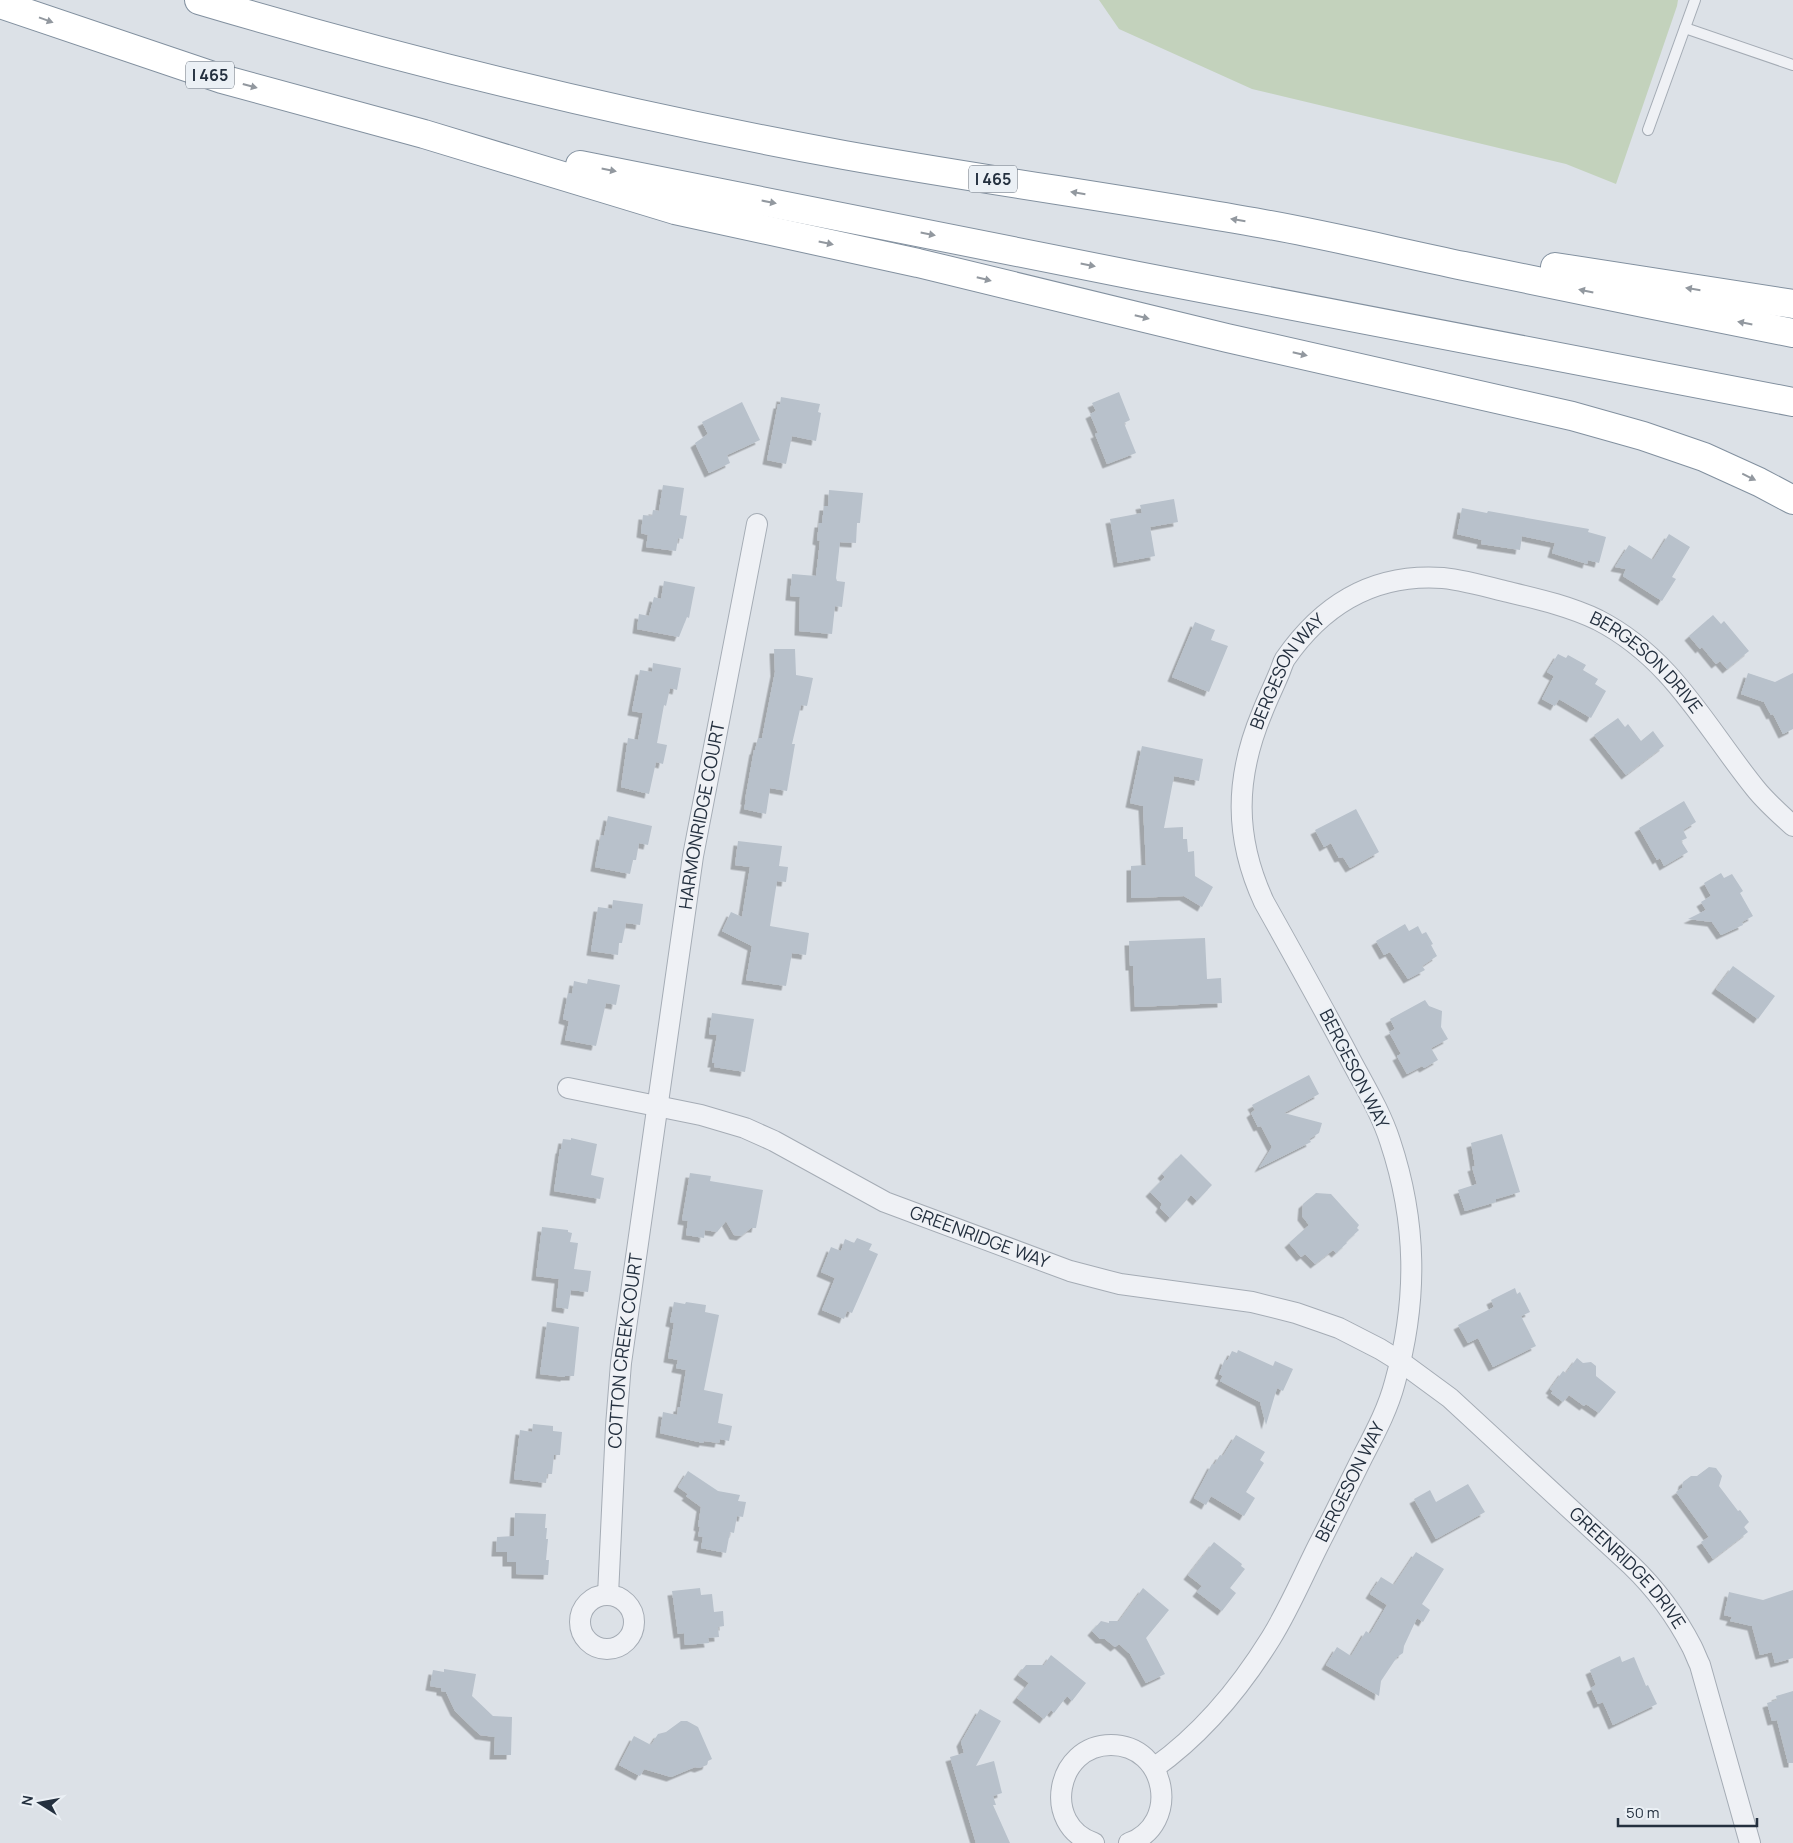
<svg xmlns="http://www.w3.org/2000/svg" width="1793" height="1843" font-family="Manrope,sans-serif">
<defs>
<filter id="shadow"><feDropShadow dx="-4.5" dy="4.5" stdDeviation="0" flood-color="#0004"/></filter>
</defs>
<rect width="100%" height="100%" fill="#dce1e7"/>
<path fill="#c3d2bc" d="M1099,0H1678L1677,6L1616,184L1566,164L1252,89L1119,29Z"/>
<g fill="#b8c1cb" filter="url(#shadow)">
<path d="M1119,392L1130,420L1124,423L1136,453L1107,464L1095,434L1098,433L1090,414L1096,411L1092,403Z"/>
<path d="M781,397L820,404L818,412L821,413L816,441L792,436L786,464L767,460L778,404H780Z"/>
<path d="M742,402L760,440L727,455L730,463L709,473L695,443L708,434L702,422Z"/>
<path d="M663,485L684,488L680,515L687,516L683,539L678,538L676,551L646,547L648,535L641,533L643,515L652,516L653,510L659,511Z"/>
<path d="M829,490L863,493L860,523H857L856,543L840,542L836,578L837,581L845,582L842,607L835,606L832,634L799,631L800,597L790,596L792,574L816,576L820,541L817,540L819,523H822L824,506H828Z"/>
<path d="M1174,499L1178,522L1150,527L1155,556L1118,563L1110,519L1142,513L1140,505Z"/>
<path d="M1462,508L1487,513L1488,511L1589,529L1588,532L1606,537L1599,563L1588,560L1587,564L1552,553L1555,543L1522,536L1520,550L1481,544L1482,540L1457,534Z"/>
<path d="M1669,534L1690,547L1672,577L1676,579L1662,601L1623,576L1626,569L1615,567L1629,545L1653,560Z"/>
<path d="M664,581L695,587L689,618L687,617L679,637L637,629L639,614L649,616L654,597L661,599Z"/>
<path d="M1713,615L1721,624L1724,621L1749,651L1727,669L1720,661L1716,664L1702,647L1700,649L1689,636Z"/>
<path d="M1195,622L1215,630L1211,640L1228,646L1209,692L1172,677Z"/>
<path d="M774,649H795L796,675L813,678L807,706L801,705L792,744H795L787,791L770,788L766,814L744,809L746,800H745L754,750H755L758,738H762L770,697L775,672Z"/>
<path d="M1558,654L1566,658L1568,655L1586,665L1583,670L1598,679L1595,684L1606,691L1591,718L1559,699L1555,706L1542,699L1554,676L1547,672Z"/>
<path d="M653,663L681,668L677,690L670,688L666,706L664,705L657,743L667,745L663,764L656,762L649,794L621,787L628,738L638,740L643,713L632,711L640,670L652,672Z"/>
<path d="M1748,673L1775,682L1793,673V729L1783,734L1773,714L1771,715L1764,702L1741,694Z"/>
<path d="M1618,718L1625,727L1628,724L1641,741L1653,731L1664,746L1626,775L1594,735Z"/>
<path d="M1142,746L1203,759L1199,781L1174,776L1164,828L1183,827V839H1187L1188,852L1194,851L1195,876L1213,887L1202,907L1184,896L1131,898V866L1146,865L1143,806L1130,803Z"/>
<path d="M1684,801L1696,822L1683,830L1687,838L1681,841L1688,852L1664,866L1660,858L1657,860L1639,828Z"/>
<path d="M1356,809L1379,852L1350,868L1343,857L1339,858L1331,843L1324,847L1315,830Z"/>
<path d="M608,816L652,826L648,845L639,843L636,860H633L630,874L595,867L601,835L604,836Z"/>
<path d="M738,841L782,846L779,866L788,867L786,882L777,881L770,926L809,933L806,955L792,953L786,986L746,980L752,946L722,931L731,912L742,917L750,867L735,865Z"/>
<path d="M1721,873L1724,878L1732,874L1743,891L1740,893L1753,916L1742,922L1743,925L1721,935L1712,922L1688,919L1706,910L1701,902L1711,896L1704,883Z"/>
<path d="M613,900L643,904L640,925L626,923L622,943H619L618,955L591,951L598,907L612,909Z"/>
<path d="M1405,924L1409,931L1418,926L1422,934L1426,932L1433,944L1431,945L1437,956L1422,966L1425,970L1408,979L1390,952L1384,955L1376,941Z"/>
<path d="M1205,938L1207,979L1221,978L1222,1003L1135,1007L1133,966H1130L1129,941Z"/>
<path d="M1733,966L1775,996L1758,1019L1716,989Z"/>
<path d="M588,979L620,985L616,1005L606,1003L596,1046L565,1040L569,1021L563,1019L568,993L572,994L574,981L587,984Z"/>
<path d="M1425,1000L1429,1006L1442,1011L1441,1027L1448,1039L1431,1048L1438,1060L1424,1068L1422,1066L1407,1074L1397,1056L1401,1054L1389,1032L1395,1029L1390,1019Z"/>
<path d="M712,1013L754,1019L745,1072L714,1067L715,1063H712L717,1035L709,1034Z"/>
<path d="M1309,1075L1319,1094L1284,1113L1322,1123L1319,1133L1309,1139L1311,1142L1259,1168L1272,1147L1261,1126L1258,1127L1251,1113L1255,1110L1252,1105Z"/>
<path d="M1502,1134L1520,1192L1496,1199V1202L1465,1211L1458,1190L1477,1184L1472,1167L1475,1166L1471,1143Z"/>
<path d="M571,1138L597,1144L591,1175L604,1178L600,1199L554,1191L560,1149H561L563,1139L571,1140Z"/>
<path d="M1181,1154L1212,1185L1197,1201L1191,1195L1170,1218L1160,1208L1162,1204L1150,1192L1165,1177L1162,1174Z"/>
<path d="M690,1173L711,1176L710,1181L763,1190L756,1228H751L741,1236L734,1235L726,1221L717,1232L705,1230L704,1238L686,1235L688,1221L682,1220Z"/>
<path d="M1316,1193L1331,1194L1359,1225L1357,1228L1359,1230L1346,1242L1347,1243L1336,1253L1333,1250L1315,1264L1305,1254L1301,1257L1289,1243L1309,1225L1302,1216L1303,1204Z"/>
<path d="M542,1227L568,1230V1232L572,1233L570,1242L578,1243L574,1269L591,1271L588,1292L571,1290L568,1309L556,1307L559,1279L536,1276Z"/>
<path d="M857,1238L872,1244L869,1250L878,1254L852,1313L847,1311L844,1319L822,1310L835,1278L821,1272L831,1247L841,1251L845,1239L854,1243Z"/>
<path d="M1515,1288L1517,1294L1520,1292L1530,1312L1521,1316L1536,1346L1493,1367L1478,1338L1468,1343L1458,1325L1494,1307L1491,1300Z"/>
<path d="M674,1302L685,1304L686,1302L706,1305L705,1312L719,1315L704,1390L723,1394L718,1423L732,1426L729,1441L720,1439L719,1443L704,1441L703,1443L660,1433L663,1412L677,1415L678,1407H680L686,1370L676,1368L678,1360L668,1358L674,1323L670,1322Z"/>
<path d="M547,1322L579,1327L574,1376H565V1377L540,1374Z"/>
<path d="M1238,1350L1273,1366L1275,1361L1293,1369L1283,1391L1277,1388L1266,1425L1260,1402L1220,1381L1223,1376L1219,1374L1225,1359L1227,1361L1232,1351L1237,1353Z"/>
<path d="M1577,1358L1583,1363L1591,1362L1596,1366V1376L1616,1392L1599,1413L1586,1404L1584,1406L1569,1395L1563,1402L1551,1393L1553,1391L1550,1389L1563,1371L1566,1373Z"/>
<path d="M533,1424L553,1426V1431L562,1432L560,1455H554L552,1474H547L546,1483L514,1479L520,1430L532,1432Z"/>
<path d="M1236,1435L1265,1452L1260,1460L1264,1463L1246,1492L1255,1498L1244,1516L1211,1496L1206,1505L1194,1498L1212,1464L1214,1465L1220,1455L1223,1456Z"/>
<path d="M1709,1467L1716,1468L1722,1476L1719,1486L1738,1511L1740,1510L1749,1522L1744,1527L1748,1532L1713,1559L1701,1542L1709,1537L1676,1492L1682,1488L1683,1482L1691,1476H1697Z"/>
<path d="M688,1471L718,1491L740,1495L738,1501L746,1502L743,1517L737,1516L734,1533L730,1532L726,1553L701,1548L703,1537L698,1536L700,1527L698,1526L701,1507L686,1496L688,1494L678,1487Z"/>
<path d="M1468,1484L1485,1512L1436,1539L1414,1499L1430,1490L1436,1502Z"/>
<path d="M515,1513L546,1514L545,1528H547L546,1539H548L546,1560H549L548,1575L516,1574V1562H507V1552H496L497,1537L514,1536Z"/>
<path d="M1214,1542L1242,1564L1241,1566L1245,1569L1230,1588L1236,1593L1222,1611L1197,1592L1202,1586L1188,1575Z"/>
<path d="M1416,1552L1444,1569L1422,1604L1430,1610L1423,1622L1417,1618L1404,1646L1403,1653L1397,1657L1381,1681L1379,1696L1326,1665L1337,1647L1351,1656L1366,1631L1370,1634L1387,1605L1370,1594L1381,1577L1394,1585Z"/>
<path d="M700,1588L701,1595L712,1594L714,1612L723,1611L724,1626L718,1627L719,1637L708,1638L709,1643L685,1645L684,1633L678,1634L672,1591Z"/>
<path d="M1143,1588L1169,1610L1146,1638L1165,1674L1146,1683L1130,1654L1119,1644L1115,1647L1105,1639H1100L1092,1631L1101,1621L1109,1623V1621H1119Z"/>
<path d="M1793,1590V1658L1775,1663L1772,1652L1760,1655L1752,1626L1730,1621L1732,1617L1724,1615L1729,1592L1763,1600Z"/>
<path d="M1051,1655L1086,1683L1072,1701L1067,1696L1054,1713L1051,1710L1044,1719L1017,1698L1029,1683L1018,1675L1026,1665H1044Z"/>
<path d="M1620,1656L1622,1662L1634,1657L1646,1686L1648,1685L1657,1704L1613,1725L1603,1702L1598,1704L1591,1688L1596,1685L1590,1670Z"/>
<path d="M444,1669L476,1674L472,1696L493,1716L512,1717L511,1755H494L495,1737L480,1735L455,1711L446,1692L441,1691V1688L430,1686L433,1670L444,1672Z"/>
<path d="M1793,1691V1763H1788L1777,1720L1772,1721L1767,1703L1777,1700L1776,1696Z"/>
<path d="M980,1709L1001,1721L976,1766L994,1761L1002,1793L993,1796L996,1805H993L1010,1843H976L950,1757L964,1753L961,1742Z"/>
<path d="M681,1721H687L698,1727L712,1759L708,1761L707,1765L699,1768L695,1767L671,1777L644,1769L640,1776L619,1765L634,1736L651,1745L658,1734L666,1732Z"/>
</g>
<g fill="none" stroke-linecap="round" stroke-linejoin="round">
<g stroke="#a5acb5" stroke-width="12">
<g id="service">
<path d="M1685,28L1793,65"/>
<path d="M1648,130L1695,0"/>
</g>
</g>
<g stroke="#a5acb5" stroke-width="22">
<g id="minor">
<path id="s1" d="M568,1088L701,1115L745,1128L774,1141L885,1202L1070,1271L1120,1284L1252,1302L1296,1313L1339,1328L1380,1349L1401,1362L1450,1398L1631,1565C1656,1589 1676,1616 1692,1647C1695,1653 1697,1659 1700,1665L1750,1843"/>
<circle cx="607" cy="1622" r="27"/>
<path id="s2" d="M608,1595L616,1426L621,1363L693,856L757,524"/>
<path id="s3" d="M1154,1768C1202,1734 1240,1688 1271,1638C1289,1609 1303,1576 1318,1546C1333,1517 1347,1488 1362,1458C1375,1433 1388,1409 1395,1382C1418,1300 1417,1222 1390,1141C1380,1110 1362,1082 1347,1053C1320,1002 1292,952 1264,902C1234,837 1235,778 1262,713C1267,700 1273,688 1278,676C1281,670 1282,664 1285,659C1323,604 1374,573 1443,578C1462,580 1481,585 1500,590C1533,598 1567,605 1598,620C1672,658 1705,726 1755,788C1766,802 1780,814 1793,826"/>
<path d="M1094,1843C1041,1825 1056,1745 1111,1745C1167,1745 1181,1824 1129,1843"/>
</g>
</g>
<g stroke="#82909f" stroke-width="30">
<g id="motorway">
<path d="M199,0C411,63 626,115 844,155C983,180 1124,199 1264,224C1331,236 1397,252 1464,266C1574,289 1683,311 1793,333"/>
<path d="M0,4L222,79L424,134L675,210L918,263L1227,338L1572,416L1643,436L1704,457L1759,482L1793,500"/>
<path d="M580,165L1138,276L1793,402"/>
<path d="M1555,267L1793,304"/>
</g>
</g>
<use href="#service" stroke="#eff1f5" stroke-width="10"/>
<use href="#minor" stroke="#eff1f5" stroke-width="20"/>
<use href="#motorway" stroke="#fff" stroke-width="28"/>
</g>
<defs><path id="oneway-solid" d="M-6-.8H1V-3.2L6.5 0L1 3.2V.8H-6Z" transform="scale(1.25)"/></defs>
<g fill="#92989f">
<use href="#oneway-solid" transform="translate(46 20) rotate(20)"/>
<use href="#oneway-solid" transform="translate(250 86) rotate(15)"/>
<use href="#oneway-solid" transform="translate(609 170) rotate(11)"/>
<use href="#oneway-solid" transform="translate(1078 193) rotate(-171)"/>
<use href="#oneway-solid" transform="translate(769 202) rotate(11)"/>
<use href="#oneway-solid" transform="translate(1238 220) rotate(-171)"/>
<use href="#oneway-solid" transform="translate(928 234) rotate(11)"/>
<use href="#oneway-solid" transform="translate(826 243) rotate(12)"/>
<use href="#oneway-solid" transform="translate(1088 265) rotate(11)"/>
<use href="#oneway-solid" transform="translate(984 279) rotate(14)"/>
<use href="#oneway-solid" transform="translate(1693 289) rotate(-171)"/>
<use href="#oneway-solid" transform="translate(1586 291) rotate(-168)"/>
<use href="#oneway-solid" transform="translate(1142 317) rotate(14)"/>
<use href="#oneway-solid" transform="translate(1745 323) rotate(-169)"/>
<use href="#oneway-solid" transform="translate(1300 354) rotate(13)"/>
<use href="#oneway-solid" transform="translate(1749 477) rotate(26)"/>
</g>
<g text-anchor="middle" stroke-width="4.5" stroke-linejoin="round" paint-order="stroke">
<g fill="#ebf0f5" stroke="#606a76" stroke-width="1">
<rect x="186" y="61.5" width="48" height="27" rx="4"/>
<rect x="969" y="165.5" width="48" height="27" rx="4"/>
</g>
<g font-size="16" font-weight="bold" fill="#24303f">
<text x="210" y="81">I 465</text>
<text x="993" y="185">I 465</text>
</g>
<g font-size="18" fill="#24303f" stroke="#ebf0f5">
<text dy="6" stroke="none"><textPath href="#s3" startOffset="1642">BERGESON DRIVE</textPath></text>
<text dy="6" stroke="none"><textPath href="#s3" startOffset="1220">BERGESON WAY</textPath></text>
<text dy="6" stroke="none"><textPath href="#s2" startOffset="786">HARMONRIDGE COURT</textPath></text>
<text transform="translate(1354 1069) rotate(63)" y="6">BERGESON WAY</text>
<text dy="6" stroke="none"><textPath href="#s1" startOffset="441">GREENRIDGE WAY</textPath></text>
<text dy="6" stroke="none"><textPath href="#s2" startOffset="245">COTTON CREEK COURT</textPath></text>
<text dy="6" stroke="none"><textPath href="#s3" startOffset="351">BERGESON WAY</textPath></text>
<text dy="6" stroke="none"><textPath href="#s1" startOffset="1191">GREENRIDGE DRIVE</textPath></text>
</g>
</g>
<g transform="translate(40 1803) rotate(281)" stroke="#ebf0f5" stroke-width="4" paint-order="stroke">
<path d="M0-4L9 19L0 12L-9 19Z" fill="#24303f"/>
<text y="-8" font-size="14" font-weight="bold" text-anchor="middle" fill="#24303f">N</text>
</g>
<path d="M1618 1818v8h139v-8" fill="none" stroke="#24303f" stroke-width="2.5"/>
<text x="1626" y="1818" font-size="15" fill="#24303f" stroke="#ebf0f5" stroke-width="4" paint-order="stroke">50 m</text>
</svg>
